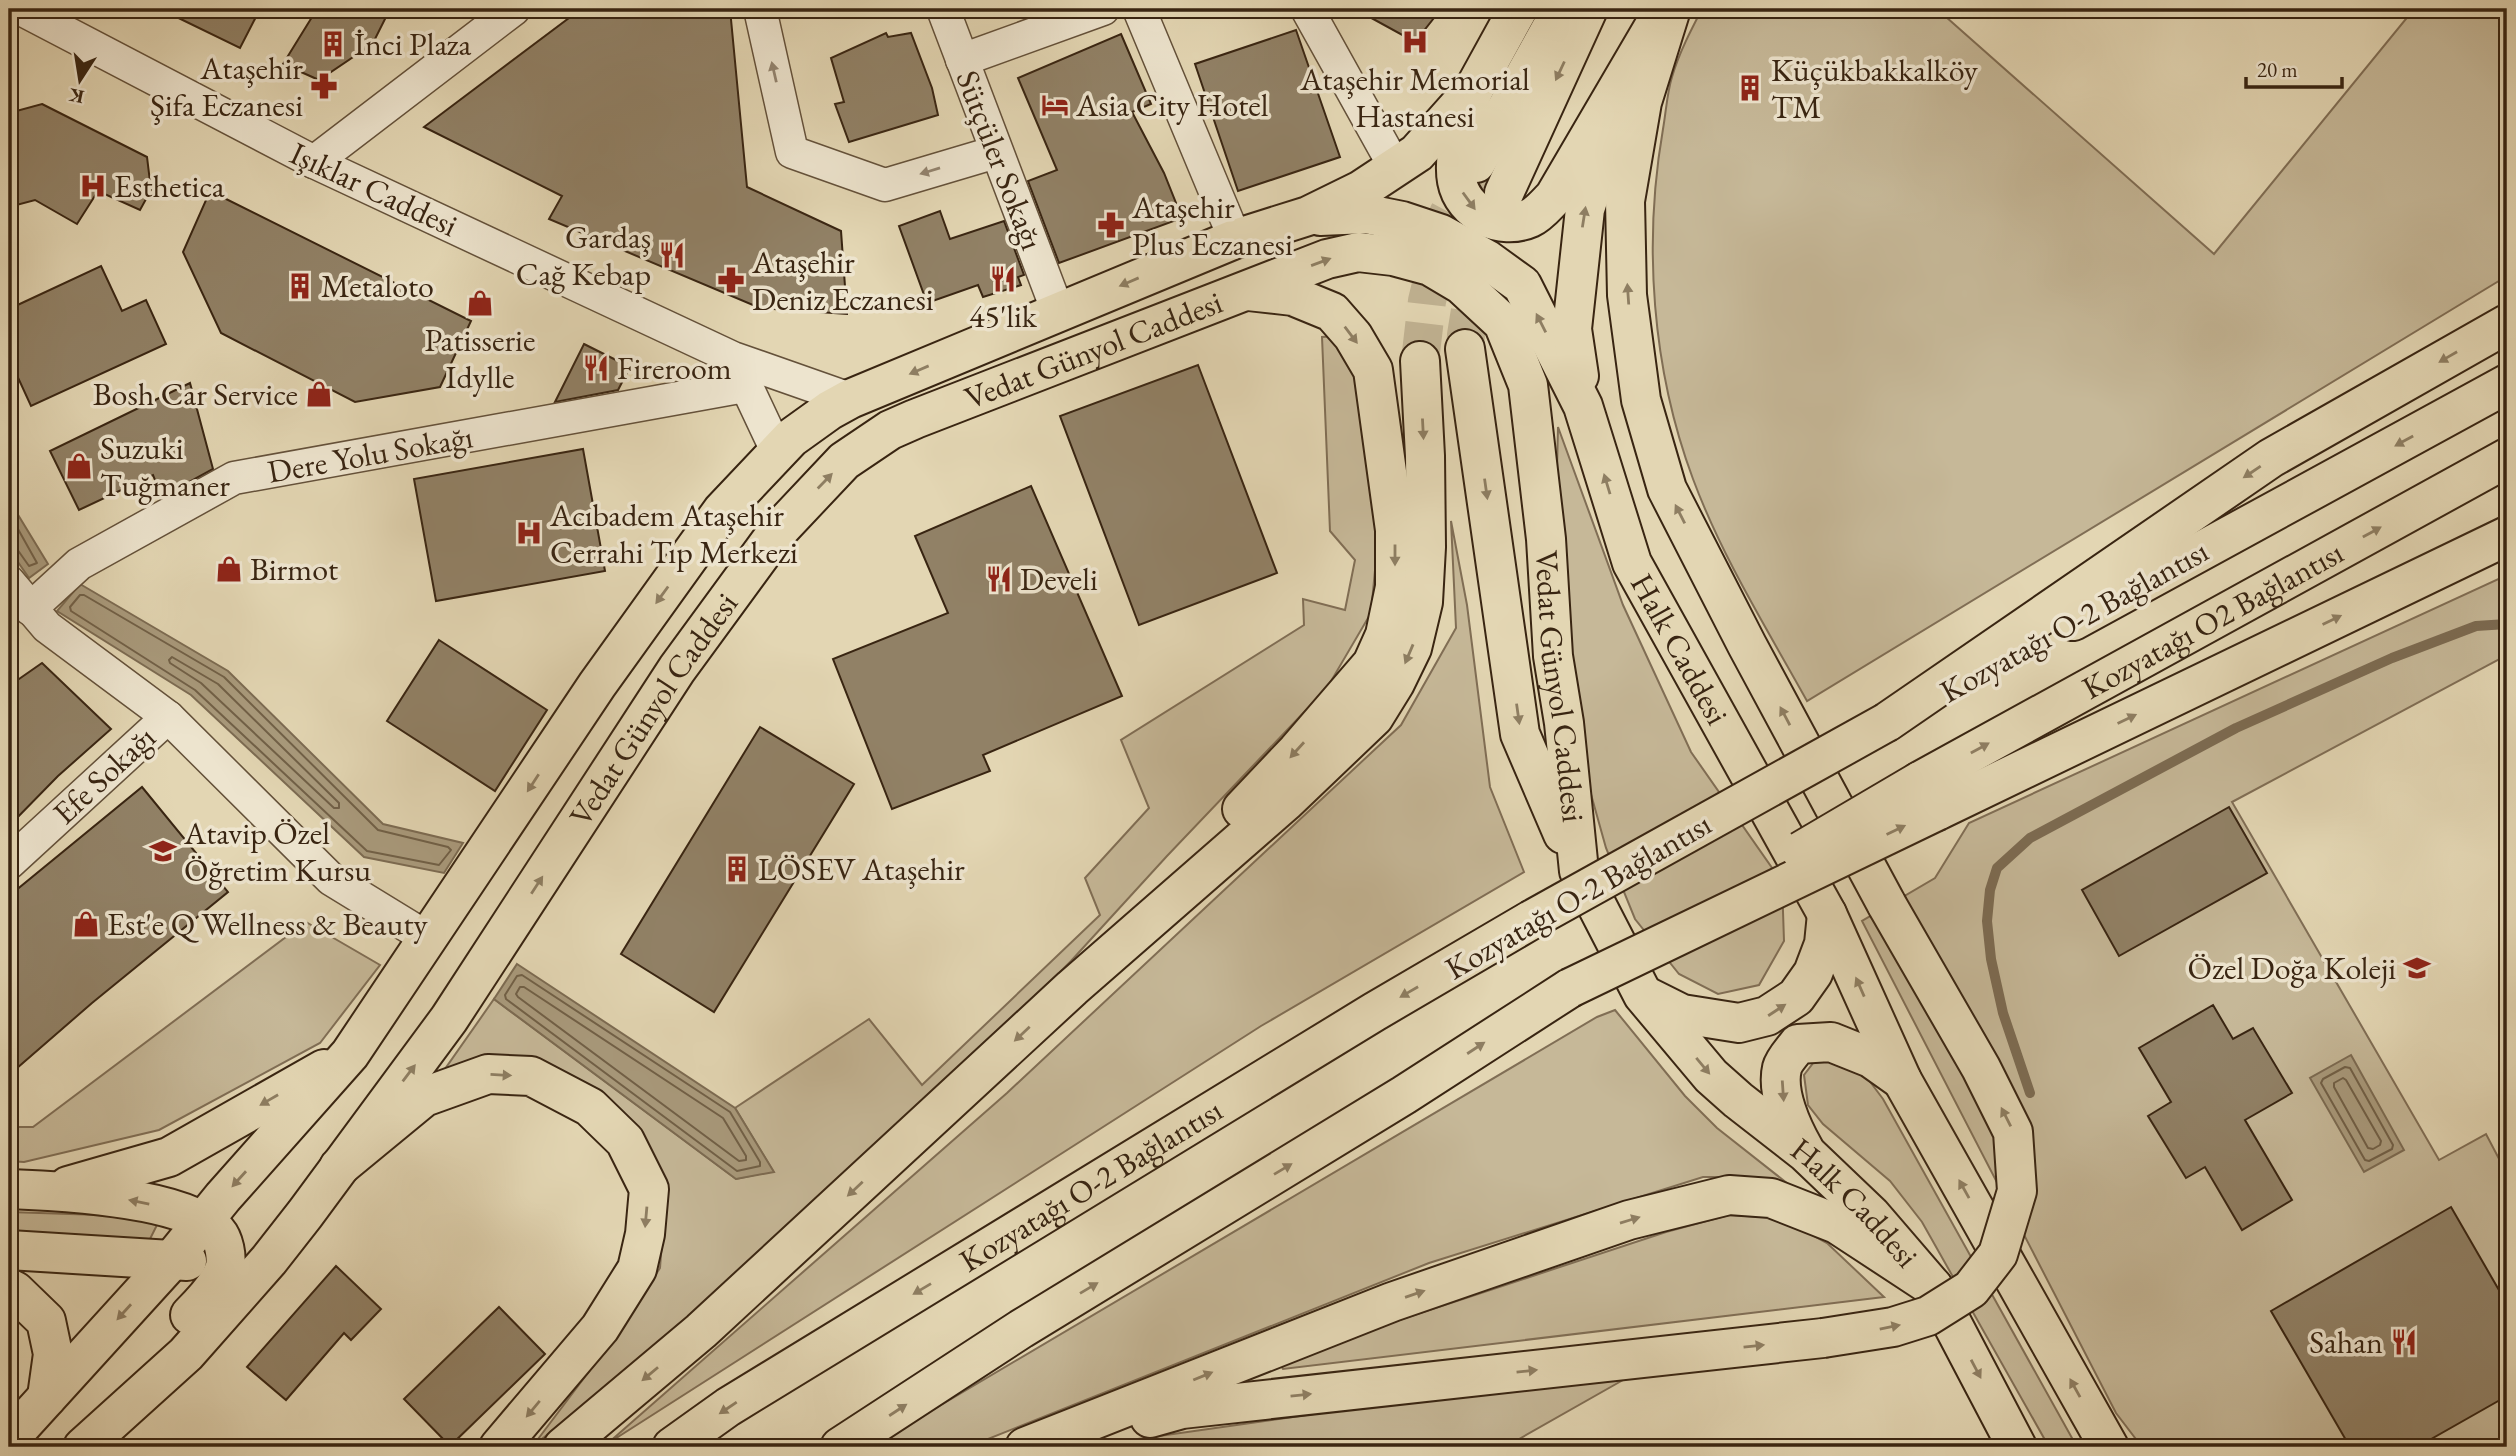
<svg xmlns="http://www.w3.org/2000/svg" width="2516" height="1456" font-family="'EB Garamond',serif">
<rect width="100%" height="100%" fill="#e3d6b3"/>
<filter id="stains"><feTurbulence type="fractalNoise" baseFrequency=".00286" numOctaves="4"/><feColorMatrix values="0 0 0 0 .2 0 0 0 0 .09 0 0 0 0 .02 0 0 0 .5 -.17"/></filter>
<radialGradient id="worn" r=".72"><stop offset=".6" stop-color="#630" stop-opacity="0"/><stop offset="1" stop-color="#630" stop-opacity=".3"/></radialGradient>
<g fill="#c6b898" stroke="#806e55" stroke-width="2">
<path d="M1702,9H1937L2214,254L2414,9H2507V276L1807,701C1767,629 1722,557 1693,479C1652,369 1643,244 1663,129C1666,112 1667,93 1672,77C1679,53 1691,30 1702,9Z"/>
<path d="M1337,336L1358,377L1379,527L1371,613L1327,688L1167,856L1071,961L915,1117L656,1347L532,1447L618,1333L660,1268L666,1188L512,1065L445,1069L494,999L736,1179L773,1171L735,1108L869,1019L922,1085L1100,915L1085,878L1149,808L1121,740L1304,625L1303,599L1345,610L1355,560L1330,531L1322,337Z"/>
<path d="M1558,427L1623,605L1691,752L1782,882L1784,941L1759,985L1718,994L1679,974L1635,919L1606,848L1587,780L1554,594Z"/>
<path d="M1451,521L1467,605L1490,787L1524,872L1261,1026L607,1444L1007,1093L1401,725L1456,628Z"/>
<path d="M2507,575V660L2505,656L2232,802L2439,1160L2486,1134L2507,1174V1447H2142L2116,1413L1862,921L1935,878L1969,823Z"/>
<path d="M306,922L380,965L320,1043L159,1130L24,1162L9,1161V1127H33Z"/>
<path d="M1615,1010L1685,1096L1717,1128L1797,1191L1736,1177H1703L1429,1263L968,1447H870L1597,1017Z"/>
<path d="M1831,1061L1865,1075L1883,1099L2077,1447H2049L1922,1222L1890,1181L1823,1124L1808,1105L1804,1075L1814,1062Z"/>
<path d="M9,1212L161,1217L149,1241L9,1233Z"/>
<path d="M1729,1215L1781,1218L1827,1243L1884,1297L1283,1369L1278,1360L1666,1232Z"/>
<path d="M1646,1367L1505,1447H1109L1138,1439Z"/>
</g>
<g fill="#a99a7c" stroke="#7c6b52" stroke-width="2">
<path d="M9,500L48,564L29,578L9,549Z"/>
<path d="M80,584L228,671L383,824L463,843L444,873L364,857L191,695L57,611Z"/>
<path d="M517,964L735,1108L774,1172L736,1179L494,999Z"/>
<path d="M2351,1055L2404,1150L2364,1172L2310,1078Z"/>
</g>
<g fill="none" stroke-linecap="round" stroke-linejoin="round">
<g stroke="#716047" stroke-width="2">
<path d="M9,513L37,563L29,566L17,549L9,546"/>
<path d="M80,595H84L224,677L378,830L448,847L451,850L439,865L367,851L195,690L71,611L70,607Z"/>
<path d="M172,657L218,684L339,803V808H334L201,683L170,663L169,660Z"/>
<path d="M522,975L730,1112L760,1162V1166L737,1171L506,999L505,995L517,976Z"/>
<path d="M520,987H524L723,1118L746,1156V1160L739,1161L518,997L516,994Z"/>
<path d="M2345,1067L2350,1068L2393,1145L2392,1149L2369,1161L2365,1160L2321,1083L2323,1079Z"/>
<path d="M2343,1078L2346,1080L2381,1141L2380,1145L2373,1149L2368,1148L2334,1087V1083Z"/>
</g>
<g stroke="#7c6b52" stroke-width="10">
<path d="M2030,1093L2003,1013L1991,959L1987,921L1990,890L1997,868L2030,838L2236,728L2392,658L2476,626L2507,624"/>
<path d="M1335,1447L1346,1444L1349,1447"/>
</g>
</g>
<g fill="#918166" stroke="#392512" stroke-width="2">
<path d="M160,9H260L240,48Z"/>
<path d="M317,9H390L374,41L368,47L319,80L283,64Z"/>
<path d="M581,9H730L747,187L841,231L847,314L760,308L549,219L562,196L424,127Z"/>
<path d="M1355,9H1441L1415,42Z"/>
<path d="M1296,30L1340,157L1238,191L1195,64Z"/>
<path d="M886,33L888,37L911,33L932,88L938,115L849,142L835,104L844,102L831,58Z"/>
<path d="M1121,34L1151,104L1132,112L1164,173L1182,218L1059,263L1028,181L1057,170L1018,78Z"/>
<path d="M42,104L147,157L151,190L140,210L98,191L77,224L35,200L9,207V113Z"/>
<path d="M210,191L471,321L440,387L355,402L221,333L183,252Z"/>
<path d="M940,211L950,239L1004,221L1024,275L1018,277L1021,285L983,297L978,285L927,303L899,226Z"/>
<path d="M101,266L122,311L146,300L166,344L31,406L9,358V309Z"/>
<path d="M584,344L630,367L618,390L555,402Z"/>
<path d="M1198,365L1277,573L1139,625L1060,416Z"/>
<path d="M190,383L213,469L162,497L153,475L79,510L50,451Z"/>
<path d="M583,449L605,571L436,601L414,479Z"/>
<path d="M1031,486L1122,696L983,755L990,771L892,809L833,659L948,613L915,536Z"/>
<path d="M439,640L547,710L495,791L387,721Z"/>
<path d="M42,663L111,729L58,776L9,826V686Z"/>
<path d="M760,727L854,784L714,1012L621,954Z"/>
<path d="M142,787L228,892L92,1003L9,1075V896Z"/>
<path d="M2229,807L2267,873L2119,956L2082,890Z"/>
<path d="M2213,1005L2233,1039L2253,1028L2292,1093L2245,1120L2292,1200L2242,1230L2205,1167L2186,1178L2148,1116L2171,1102L2139,1048Z"/>
<path d="M2451,1207L2507,1304V1396L2417,1447H2350L2271,1311Z"/>
<path d="M336,1266L381,1309L351,1340L344,1333L286,1400L247,1367Z"/>
<path d="M499,1307L545,1354L450,1446L404,1399Z"/>
</g>
<g fill="none" stroke-linecap="round" stroke-linejoin="round">
<path stroke="#c1b393" stroke-width="38" stroke-dasharray="38 19" stroke-linecap="butt" d="M1465,349L1466,335L1477,267"/>
<path stroke="#c1b393" stroke-width="38" stroke-dasharray="38 19" stroke-linecap="butt" d="M1420,361L1427,301L1448,214L1475,164"/>
<g stroke="#64513a" stroke-width="35">
<g id="minor">
<path d="M21,9L314,162L733,358L850,399"/>
<path d="M760,9L792,152L885,185L996,152"/>
<path d="M943,9L1058,312"/>
<path d="M1139,9L1235,239"/>
<path d="M1307,9L1396,169"/>
<path d="M962,60L1103,9"/>
<path d="M314,162L514,9"/>
<path d="M737,366L777,451"/>
<path d="M9,582L47,627L168,717L331,879L429,939"/>
<path d="M30,609L79,564L234,478L745,386"/>
<path d="M9,863L168,717"/>
</g>
</g>
<g stroke="#392512" stroke-width="42">
<g id="major">
<path d="M1472,94C1465,119 1452,155 1457,181C1463,213 1501,231 1530,218C1539,214 1547,204 1554,197L1663,11"/>
<path d="M1504,193L1588,9"/>
<path id="s1" d="M1320,216L1367,214L1402,221L1441,234L1486,259L1522,285L1583,406L1632,563L1827,914L1902,1080L2109,1447"/>
<path d="M1465,349L1520,734L1563,834"/>
<path d="M1579,376L1572,329L1585,209L1611,130"/>
<path d="M1648,997L1682,1014L1739,1023L1767,1016L1796,997L1813,973L1824,944L1827,914"/>
<path d="M1804,1149C1792,1128 1776,1093 1782,1068C1784,1060 1793,1051 1798,1044L1831,1042L1871,1058L1902,1080"/>
<path d="M68,1186L169,1157L324,1069"/>
<path d="M9,1189C58,1191 182,1196 217,1232C224,1240 227,1256 225,1267C220,1284 202,1303 190,1315"/>
<path d="M9,1250L187,1261"/>
<path d="M9,1288L15,1291L46,1321L53,1354L47,1397"/>
<path d="M9,1439L171,1261L223,1197L350,1054L597,685L722,511L791,438L830,410L850,399L1235,239L1308,216L1361,190L1417,153L1474,89L1518,9"/>
<path id="s2" d="M83,1447L186,1354L269,1260L305,1214L449,1019L677,669L778,531L844,461L890,430L915,419L1327,259L1358,252L1393,256L1430,266L1462,285L1503,323L1528,385L1546,539L1553,656L1564,723L1579,871L1643,995L1711,1076L1738,1100L1806,1153L1871,1215L1933,1287L2017,1447"/>
</g>
</g>
<g stroke="#392512" stroke-width="42">
<g id="highway">
<path d="M1671,9L1642,102L1625,201L1627,295L1641,400L1667,489L1747,645L1887,905"/>
<path d="M1476,163L1562,9"/>
<path d="M2073,621L2507,384"/>
<path d="M1887,722L2271,458L2507,324"/>
<path id="s3" d="M1920,781L2507,458"/>
<path d="M1242,809L1297,751L1372,664L1385,635L1395,587V530L1373,370L1353,336L1332,312L1293,296L1248,291"/>
<path d="M1937,811L2507,536"/>
<path d="M339,1167L424,1097L488,1074L531,1076L590,1107L625,1141L649,1189L645,1234L637,1269L600,1328L499,1447"/>
<path d="M1150,1418L1182,1409L1823,1338"/>
<path d="M563,1447L701,1331L1072,988L1285,802L1374,717L1395,683L1412,648L1423,602L1426,547L1425,456L1420,361"/>
<path id="s4" d="M672,1447L728,1407L1374,1012L1531,920"/>
<path d="M840,1447L1021,1329L1404,1095L1570,988"/>
<path d="M1025,1447L1392,1302L1629,1220L1729,1195L1771,1198L1837,1224L1933,1287"/>
</g>
</g>
<use href="#minor" stroke="#ede4ce" stroke-width="32"/>
<use href="#major" stroke="#e3d6b3" stroke-width="38"/>
<use href="#highway" stroke="#e3d6b3" stroke-width="38"/>
<g stroke="#392512" stroke-width="42" stroke-linecap="butt">
<g id="highway-bridge">
<path d="M1801,851L1920,781"/>
<path d="M1531,920L1887,722"/>
<path d="M1570,988L1937,811"/>
<path d="M1823,1338L1893,1327L1928,1316L1971,1289L1998,1254L2017,1191L2013,1132L1981,1068L1887,905"/>
</g>
</g>
<use href="#highway-bridge" stroke="#e3d6b3" stroke-width="38"/>
</g>
<defs><path id="oneway-solid" d="M-6-.8H1V-3.2L6.5 0L1 3.2V.8H-6Z" transform="scale(1.75)"/></defs>
<g fill="#8e7e62">
<use href="#oneway-solid" transform="translate(1560 71) rotate(115)"/>
<use href="#oneway-solid" transform="translate(1469 201) rotate(54)"/>
<use href="#oneway-solid" transform="translate(1584 217) rotate(-81)"/>
<use href="#oneway-solid" transform="translate(1321 262) rotate(-20)"/>
<use href="#oneway-solid" transform="translate(1129 282) rotate(157)"/>
<use href="#oneway-solid" transform="translate(1628 294) rotate(-94)"/>
<use href="#oneway-solid" transform="translate(1541 323) rotate(-117)"/>
<use href="#oneway-solid" transform="translate(1351 335) rotate(53)"/>
<use href="#oneway-solid" transform="translate(2448 357) rotate(150)"/>
<use href="#oneway-solid" transform="translate(919 370) rotate(157)"/>
<use href="#oneway-solid" transform="translate(1423 429) rotate(87)"/>
<use href="#oneway-solid" transform="translate(2404 441) rotate(151)"/>
<use href="#oneway-solid" transform="translate(2252 472) rotate(146)"/>
<use href="#oneway-solid" transform="translate(825 481) rotate(-46)"/>
<use href="#oneway-solid" transform="translate(1607 484) rotate(-107)"/>
<use href="#oneway-solid" transform="translate(1486 489) rotate(82)"/>
<use href="#oneway-solid" transform="translate(1680 514) rotate(-117)"/>
<use href="#oneway-solid" transform="translate(2372 532) rotate(-29)"/>
<use href="#oneway-solid" transform="translate(1395 555) rotate(90)"/>
<use href="#oneway-solid" transform="translate(662 595) rotate(126)"/>
<use href="#oneway-solid" transform="translate(2332 620) rotate(-26)"/>
<use href="#oneway-solid" transform="translate(1409 654) rotate(113)"/>
<use href="#oneway-solid" transform="translate(1518 714) rotate(82)"/>
<use href="#oneway-solid" transform="translate(1785 716) rotate(-118)"/>
<use href="#oneway-solid" transform="translate(2127 719) rotate(-26)"/>
<use href="#oneway-solid" transform="translate(1980 748) rotate(-29)"/>
<use href="#oneway-solid" transform="translate(1297 750) rotate(132)"/>
<use href="#oneway-solid" transform="translate(533 783) rotate(123)"/>
<use href="#oneway-solid" transform="translate(1896 830) rotate(-26)"/>
<use href="#oneway-solid" transform="translate(537 885) rotate(-57)"/>
<use href="#oneway-solid" transform="translate(1860 987) rotate(-114)"/>
<use href="#oneway-solid" transform="translate(1409 992) rotate(150)"/>
<use href="#oneway-solid" transform="translate(1777 1010) rotate(-33)"/>
<use href="#oneway-solid" transform="translate(1022 1034) rotate(137)"/>
<use href="#oneway-solid" transform="translate(1476 1048) rotate(-33)"/>
<use href="#oneway-solid" transform="translate(1703 1066) rotate(50)"/>
<use href="#oneway-solid" transform="translate(409 1073) rotate(-53)"/>
<use href="#oneway-solid" transform="translate(501 1075) rotate(3)"/>
<use href="#oneway-solid" transform="translate(1783 1091) rotate(86)"/>
<use href="#oneway-solid" transform="translate(269 1100) rotate(150)"/>
<use href="#oneway-solid" transform="translate(2006 1117) rotate(-117)"/>
<use href="#oneway-solid" transform="translate(1283 1169) rotate(-31)"/>
<use href="#oneway-solid" transform="translate(239 1179) rotate(132)"/>
<use href="#oneway-solid" transform="translate(855 1189) rotate(137)"/>
<use href="#oneway-solid" transform="translate(1964 1189) rotate(-119)"/>
<use href="#oneway-solid" transform="translate(139 1202) rotate(-168)"/>
<use href="#oneway-solid" transform="translate(646 1217) rotate(95)"/>
<use href="#oneway-solid" transform="translate(1630 1220) rotate(-17)"/>
<use href="#oneway-solid" transform="translate(1089 1288) rotate(-31)"/>
<use href="#oneway-solid" transform="translate(922 1289) rotate(149)"/>
<use href="#oneway-solid" transform="translate(1415 1294) rotate(-19)"/>
<use href="#oneway-solid" transform="translate(124 1312) rotate(132)"/>
<use href="#oneway-solid" transform="translate(1890 1327) rotate(-12)"/>
<use href="#oneway-solid" transform="translate(1754 1346) rotate(-6)"/>
<use href="#oneway-solid" transform="translate(1976 1369) rotate(62)"/>
<use href="#oneway-solid" transform="translate(1527 1371) rotate(-6)"/>
<use href="#oneway-solid" transform="translate(650 1374) rotate(140)"/>
<use href="#oneway-solid" transform="translate(1203 1376) rotate(-22)"/>
<use href="#oneway-solid" transform="translate(2075 1388) rotate(-119)"/>
<use href="#oneway-solid" transform="translate(1301 1395) rotate(-6)"/>
<use href="#oneway-solid" transform="translate(728 1408) rotate(146)"/>
<use href="#oneway-solid" transform="translate(533 1409) rotate(130)"/>
<use href="#oneway-solid" transform="translate(898 1410) rotate(-33)"/>
</g>
<g fill="#938470">
<use href="#oneway-solid" transform="translate(774 72) rotate(-103)"/>
<use href="#oneway-solid" transform="translate(930 171) rotate(163)"/>
</g>
<defs>
<g id="hospital-bare" transform="scale(2.1)"><path d="M-5-5h3v3.5h4V-5h3V5h-3V1.5h-4V5h-3Z" fill="#8f2418" stroke="#ede4ce" stroke-width="2.5" paint-order="stroke"/></g>
<g id="building-bare" transform="scale(2.1)"><path d="M-4-6H4V6H1V3H-1V6H-4ZM-2.5-4.3h1.7v1.8h-1.7ZM.8-4.3h1.7v1.8H.8ZM-2.5-1h1.7V.8h-1.7ZM.8-1h1.7V.8H.8Z" fill="#8f2418" stroke="#ede4ce" stroke-width="2.5" paint-order="stroke"/></g>
<g id="pharmacy-bare" transform="scale(2.1)"><path d="M-2-6h4v4h4v4h-4v4h-4v-4h-4v-4h4Z" fill="#8f2418" stroke="#ede4ce" stroke-width="2.5" paint-order="stroke"/></g>
<g id="hotel-bare" transform="scale(2.1)"><path d="M-6-4.5h1.5V1H6V5H4.5V3h-9V5H-6ZM-4 0a1.8 1.8 0 1 1 3.6 0ZM.5 0V-2.5h3Q6-2.5 6 0Z" fill="#8f2418" stroke="#ede4ce" stroke-width="2.5" paint-order="stroke"/></g>
<g id="restaurant-bare" transform="scale(2.1)"><path d="M-5-6h1v4h1v-4h1v4h1v-4h1v5L-1.5 .5V6h-2V.5L-5-1ZM5-6V6H3V1.5H1.5Q1.5-4 5-6Z" fill="#8f2418" stroke="#ede4ce" stroke-width="2.5" paint-order="stroke"/></g>
<g id="shop-bare" transform="scale(2.1)"><path d="M-5-2.5h2.3a2.7 3.5 0 0 1 5.4 0H5L5.5 6h-11ZM-1.5-2.5h3a1.5 2.3 0 0 0-3 0Z" fill="#8f2418" stroke="#ede4ce" stroke-width="2.5" paint-order="stroke"/></g>
<g id="school-bare" transform="scale(2.1)"><path d="M0-5L7-2L0 1L-7-2ZM-4 1L0 2.5L4 1V4Q0 6-4 4Z" fill="#8f2418" stroke="#ede4ce" stroke-width="2.5" paint-order="stroke"/></g>
</defs>
<g fill-rule="evenodd">
<use href="#hospital-bare" x="1415" y="42"/>
<use href="#building-bare" x="333" y="44"/>
<use href="#pharmacy-bare" x="324" y="86"/>
<use href="#building-bare" x="1750" y="88"/>
<use href="#hotel-bare" x="1055" y="105"/>
<use href="#hospital-bare" x="93" y="186"/>
<use href="#pharmacy-bare" x="1111" y="225"/>
<use href="#restaurant-bare" x="672" y="255"/>
<use href="#restaurant-bare" x="1003" y="279"/>
<use href="#pharmacy-bare" x="731" y="280"/>
<use href="#building-bare" x="300" y="286"/>
<use href="#shop-bare" x="480" y="303"/>
<use href="#restaurant-bare" x="596" y="368"/>
<use href="#shop-bare" x="319" y="394"/>
<use href="#shop-bare" x="79" y="466"/>
<use href="#hospital-bare" x="529" y="533"/>
<use href="#shop-bare" x="229" y="569"/>
<use href="#restaurant-bare" x="999" y="579"/>
<use href="#school-bare" x="163" y="851"/>
<use href="#building-bare" x="737" y="869"/>
<use href="#shop-bare" x="86" y="924"/>
<use href="#school-bare" x="2417" y="968"/>
<use href="#restaurant-bare" x="2404" y="1342"/>
</g>
<g text-anchor="middle" stroke-width="7" stroke-linejoin="round" paint-order="stroke">
<g font-size="32" fill="#392512" stroke="#ede4ce" text-anchor="start">
<text x="354" y="55">İnci Plaza</text>
<text x="303" y="79" text-anchor="end">Ataşehir<tspan x="303" dy="37">Şifa Eczanesi</tspan></text>
<text x="1771" y="81">Küçükbakkalköy<tspan x="1771" dy="37">TM</tspan></text>
<text x="1415" y="90" text-anchor="middle">Ataşehir Memorial<tspan x="1415" dy="37">Hastanesi</tspan></text>
<text x="1076" y="116">Asia City Hotel</text>
<text x="114" y="197">Esthetica</text>
<text x="1132" y="218">Ataşehir<tspan x="1132" dy="37">Plus Eczanesi</tspan></text>
<text x="651" y="248" text-anchor="end">Gardaş<tspan x="651" dy="37">Cağ Kebap</tspan></text>
<text x="752" y="273">Ataşehir<tspan x="752" dy="37">Deniz Eczanesi</tspan></text>
<text x="321" y="297">Metaloto</text>
<text x="1003" y="327" text-anchor="middle">45'lik</text>
<text x="480" y="351" text-anchor="middle">Patisserie<tspan x="480" dy="37">Idylle</tspan></text>
<text x="617" y="379">Fireroom</text>
<text x="298" y="405" text-anchor="end">Bosh Car Service</text>
<text x="100" y="459">Suzuki<tspan x="100" dy="37">Tuğmaner</tspan></text>
<text x="550" y="526">Acıbadem Ataşehir<tspan x="550" dy="37">Cerrahi Tıp Merkezi</tspan></text>
<text x="250" y="580">Birmot</text>
<text x="1020" y="590">Develi</text>
<text x="184" y="844">Atavip Özel<tspan x="184" dy="37">Öğretim Kursu</tspan></text>
<text x="758" y="880">LÖSEV Ataşehir</text>
<text x="107" y="935">Est'e Q Wellness &amp; Beauty</text>
<text x="2396" y="979" text-anchor="end">Özel Doğa Koleji</text>
<text x="2383" y="1353" text-anchor="end">Sahan</text>
</g>
<g font-size="32" fill="#392512" stroke="#ede4ce">
<text transform="translate(1000 160) rotate(69)" y="11">Sütçüler Sokağı</text>
<text transform="translate(374 189) rotate(25)" y="11">Işıklar Caddesi</text>
<text dy="11" stroke="none"><textPath href="#s2" startOffset="1524">Vedat Günyol Caddesi</textPath></text>
<text transform="translate(370 454) rotate(-10)" y="11">Dere Yolu Sokağı</text>
<text dy="11" stroke="none"><textPath href="#s3" startOffset="334">Kozyatağı O2 Bağlantısı</textPath></text>
<text transform="translate(2074 621) rotate(-29)" y="11">Kozyatağı O-2 Bağlantısı</text>
<text dy="11" stroke="none"><textPath href="#s1" startOffset="618">Halk Caddesi</textPath></text>
<text dy="11" stroke="none"><textPath href="#s2" startOffset="2343">Vedat Günyol Caddesi</textPath></text>
<text dy="11" stroke="none"><textPath href="#s2" startOffset="936">Vedat Günyol Caddesi</textPath></text>
<text transform="translate(104 775) rotate(-43)" y="11">Efe Sokağı</text>
<text transform="translate(1578 896) rotate(-30)" y="11">Kozyatağı O-2 Bağlantısı</text>
<text dy="11" stroke="none"><textPath href="#s4" startOffset="494">Kozyatağı O-2 Bağlantısı</textPath></text>
<text dy="11" stroke="none"><textPath href="#s2" startOffset="2966">Halk Caddesi</textPath></text>
</g>
</g>
<rect width="2516" height="1456" fill="none" stroke="#e3d6b3" stroke-width="35"/>
<rect x="10" y="10" width="2495" height="1435" fill="none" stroke="#392512" stroke-width="3.5"/>
<rect x="18" y="18" width="2481" height="1421" fill="none" stroke="#392512" stroke-width="2"/>
<g transform="translate(80 80) rotate(192)" stroke="#ede4ce" stroke-width="5" paint-order="stroke">
<path d="M0-5L12 26L0 18L-12 26Z" fill="#392512"/>
<text y="-10" font-size="19" font-weight="bold" text-anchor="middle" fill="#392512">K</text>
</g>
<path d="M2246 77v10h96v-10" fill="none" stroke="#392512" stroke-width="3.5"/>
<text x="2257" y="77" font-size="21" fill="#392512" stroke="#ede4ce" stroke-width="5" paint-order="stroke">20 m</text>
<rect width="100%" height="100%" filter="url(#stains)"/>
<rect width="100%" height="100%" fill="url(#worn)"/>
</svg>
